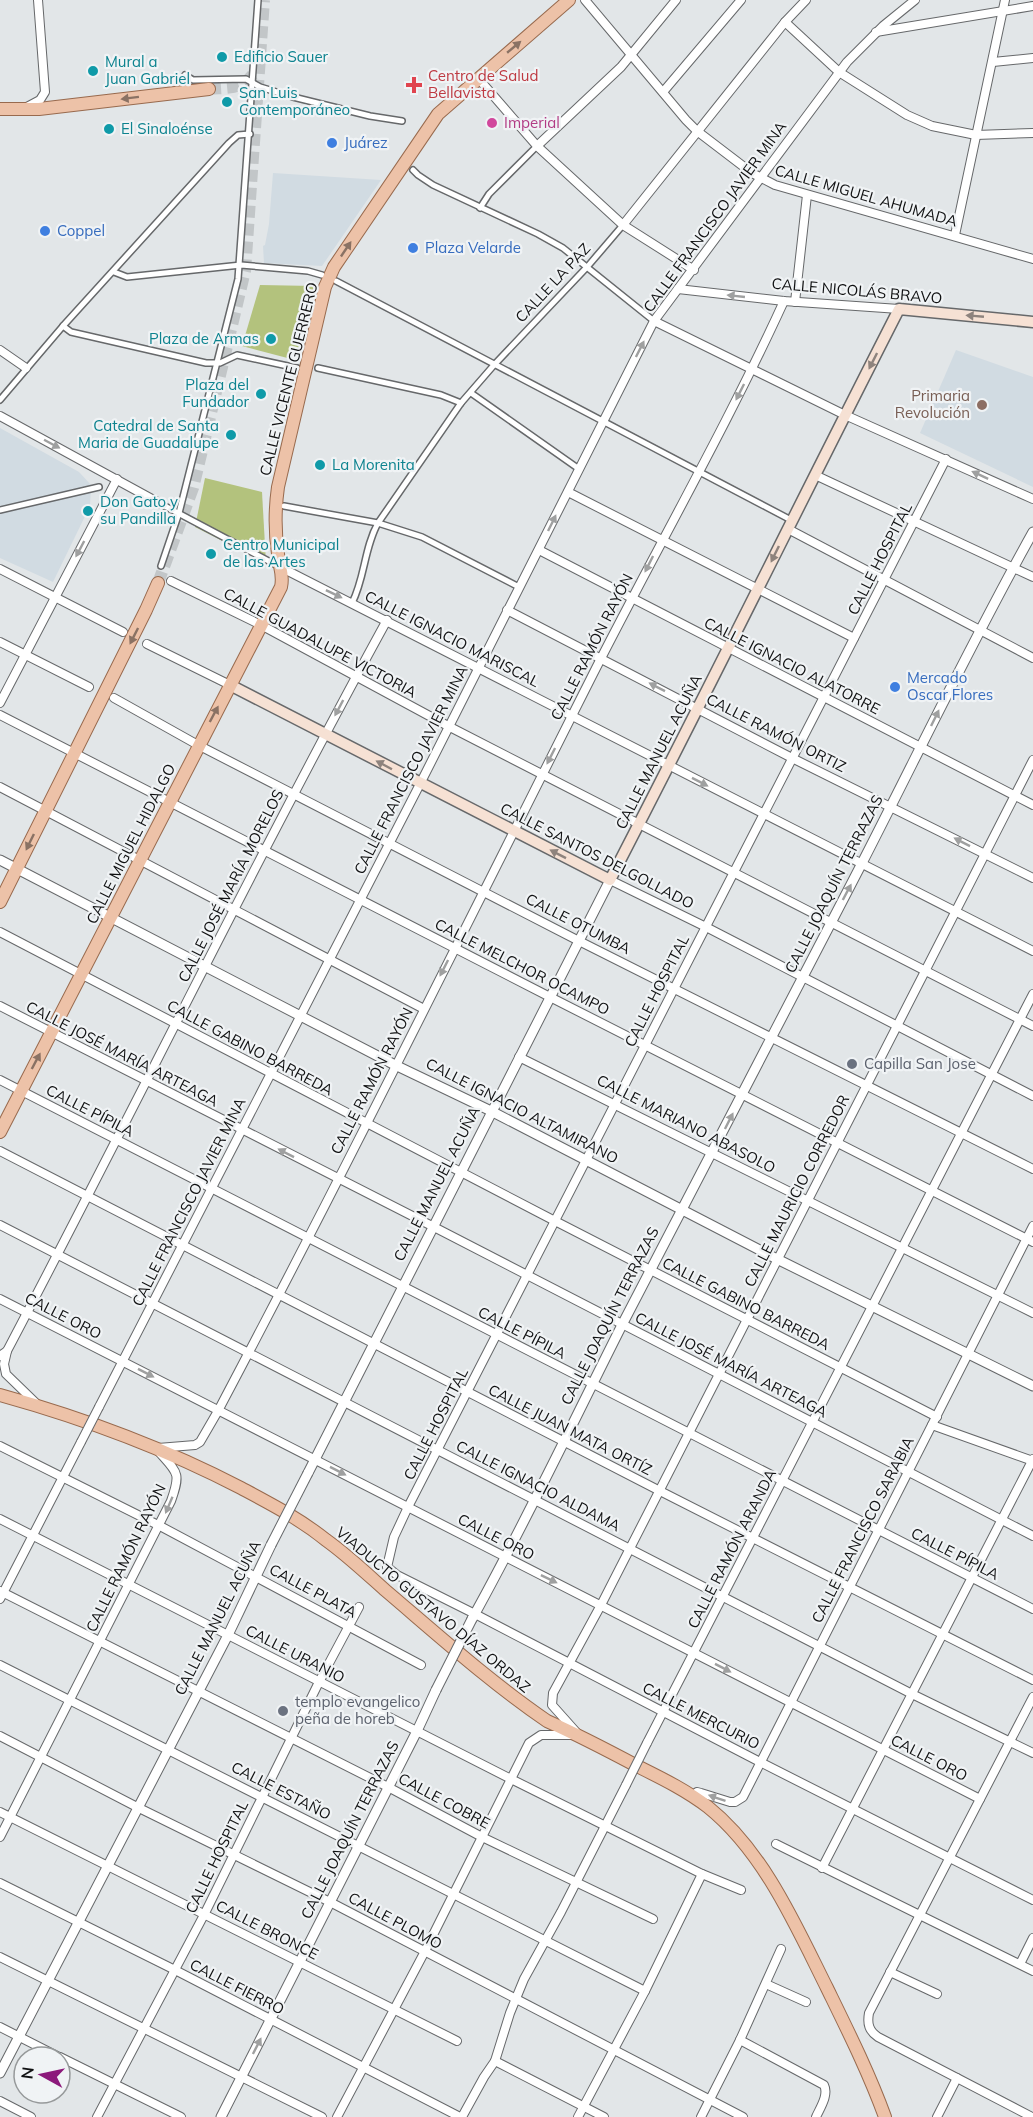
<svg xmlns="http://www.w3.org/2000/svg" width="1033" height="2117" font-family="Mulish,sans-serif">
<rect width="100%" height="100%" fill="#e2e6e8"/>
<g fill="#d1dbe2">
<path d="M273,173L381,180L322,266L264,263L263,246L265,245L269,224Z"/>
<path d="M956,350L1033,377V487L920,433Z"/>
<path d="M0,428L79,472L91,485L90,506L53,582L0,558Z"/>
</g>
<g fill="#b3c27d">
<path d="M260,285L314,286L295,360L242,346Z"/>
<path d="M205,478L262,492L266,563L195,527Z"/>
</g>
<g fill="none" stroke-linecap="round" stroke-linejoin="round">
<g stroke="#c2c6c8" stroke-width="12" stroke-dasharray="12 6" stroke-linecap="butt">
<path d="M209,89C231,87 243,90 256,70"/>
<path d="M158,583L193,488L245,271L264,0"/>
</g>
<g stroke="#66686a" stroke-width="8">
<g id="pedestrian">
<path d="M185,75L193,80L246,79L260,87L293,97L370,116L402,121"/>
<path d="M413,170L418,175L433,185L538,234L563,248L654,321"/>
<path d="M480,208L489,194L537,146"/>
<path d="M114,272L127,277L241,265L308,271L322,275"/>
<path d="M336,281L791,520"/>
<path d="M63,326L71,332L206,363H220L237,355L297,368"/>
<path d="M318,368L441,395L461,403"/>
<path d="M471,393L579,469"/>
<path d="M0,400L63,326L229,143L238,135L250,134"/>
<path d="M161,504L278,566"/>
<path d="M284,506L378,523L422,537L519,587"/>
<path d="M0,510L99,487"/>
<path d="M161,566L179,513L238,279L258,0"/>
<path d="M352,603C365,578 364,548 378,523L461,403L494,365L588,266L623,225"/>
</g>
</g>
<g stroke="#66686a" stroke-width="10">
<g id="minor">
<path d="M585,0L686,120L697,131L752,173L775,185L1033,259"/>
<path d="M785,22L839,72L907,115L932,126L976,135L1033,133"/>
<path d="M876,32L1033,6"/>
<path d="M993,62L1033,58"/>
<path d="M478,78L537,146L623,225L694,270"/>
<path d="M663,92L741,0"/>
<path d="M25,108L40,100L45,92L38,0"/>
<path d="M537,146L621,67L676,0"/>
<path d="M623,225L785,22L806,0"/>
<path d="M955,235L1005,0"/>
<path d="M678,289L784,301L899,309"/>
<path d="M795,302L807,195"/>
<path d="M654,321L845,415L1033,499"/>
<path d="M0,350L26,368"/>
<path d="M0,416L161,504"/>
<path d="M946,459L408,1507L394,1537L387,1567L397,1575L475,1614L760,1762L1033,1900"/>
<path d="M815,475L1033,577"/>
<path d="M568,492L854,638"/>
<path d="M788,529L1033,658"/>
<path d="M539,550L1033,805"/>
<path d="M282,568L1033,951"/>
<path d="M0,569L123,632"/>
<path d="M171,581L261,625L448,726L1033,1026"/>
<path d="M507,610L792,758L1033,878"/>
<path d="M0,642L89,687"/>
<path d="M147,644L230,685"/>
<path d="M114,698L198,745L579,941L1033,1169"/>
<path d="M0,703L117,479"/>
<path d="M0,715L550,997L1033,1242"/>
<path d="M0,787L424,1009"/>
<path d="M610,880L706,927L1033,1096"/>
<path d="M0,932L555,1221L937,1417"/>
<path d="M0,1006L432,1226L1033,1536"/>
<path d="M519,1057L1033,1313"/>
<path d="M0,1080L1033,1609"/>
<path d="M0,1151L660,1491L1033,1680"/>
<path d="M0,1225L912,1694L1033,1753"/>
<path d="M0,1299L980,1799"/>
<path d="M7,1351L4,1364L6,1374L38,1405"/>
<path d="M0,1356L7,1351C135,1108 255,861 387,620"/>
<path d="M99,1407L420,784L654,321L847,62L883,26L915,0"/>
<path d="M932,1425L1033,1461"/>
<path d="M0,1446L160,1526L421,1665"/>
<path d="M158,1448L195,1445L200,1442L218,1411C346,1169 467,924 590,680C654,553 725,430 784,301"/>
<path d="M0,1519L511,1779L702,1874L741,1890"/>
<path d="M0,1591L388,1787L482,1837L653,1919"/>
<path d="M0,1599L81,1442"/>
<path d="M0,1665L645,1991"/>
<path d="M577,1733L552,1705L553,1693L601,1605L1033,760"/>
<path d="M0,1736L137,1807L330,1902L743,2117"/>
<path d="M647,1743L1033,994"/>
<path d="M692,1796L697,1792L701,1793L730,1802H735L743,1797L1033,1226"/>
<path d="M0,1812L457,2041"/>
<path d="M0,1837L171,1501C181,1473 178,1473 159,1452"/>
<path d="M776,1844L1033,1971"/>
<path d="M822,1868L1033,1459"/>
<path d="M0,1883L175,1970L460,2117"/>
<path d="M0,1957L322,2117"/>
<path d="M1020,1964L1033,1938"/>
<path d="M890,1972L937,1994"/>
<path d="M766,1984L806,2002"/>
<path d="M0,2027L59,2057"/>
<path d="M740,2040L824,2085C829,2095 820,2108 816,2117"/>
<path d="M60,2057L181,2117"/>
<path d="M495,2061L604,2117"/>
<path d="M0,2101L31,2117"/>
<path d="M97,2117L205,1913L319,1682L359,1607"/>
<path d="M337,2117L424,1953L529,1743L541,1735H574"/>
<path d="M462,2117L484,2077L495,2061L510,2013L524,1979L561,1912L626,1785"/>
<path d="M578,2117L645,1991L702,1874"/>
<path d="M701,2117L740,2040L781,1949"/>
<path d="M937,2117L957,2078"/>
<path d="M1032,2117L878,2037C869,2031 867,2024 869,2013L1033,1697"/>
</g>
</g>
<g stroke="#66686a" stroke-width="11">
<g id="tertiary">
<path d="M0,860L395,1065L491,1111L777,1259L1033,1386"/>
<path d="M308,1473L610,880"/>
<path d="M472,1619C526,1522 573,1422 623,1323C701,1170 782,1018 861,865C918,754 972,641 1033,532"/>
<path d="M0,2073L228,1635L271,1545"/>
<path d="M221,2117L417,1731L436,1690"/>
</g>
</g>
<g stroke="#66686a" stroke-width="13">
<path id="secondary" d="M230,685L610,880C708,691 802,499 899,309L1033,322"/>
</g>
<g stroke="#986a4e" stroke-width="14">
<g id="primary">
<path d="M0,109H39L209,89"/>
<path d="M0,902L146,610L158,583"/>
<path d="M0,1132L281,587C284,574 279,567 278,554C275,533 275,508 278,487L325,287L334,267L438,114L569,0"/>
<path d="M0,1395C83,1418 164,1448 241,1488C271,1504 300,1519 326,1540C347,1555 366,1573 385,1590C438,1635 490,1682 547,1721C578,1735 607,1750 637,1766C661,1778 686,1790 708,1807C764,1852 796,1926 827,1988C848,2031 869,2073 885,2117"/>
</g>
</g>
<use href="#pedestrian" stroke="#fff" stroke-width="5"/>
<use href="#minor" stroke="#fff" stroke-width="8"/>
<use href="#tertiary" stroke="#fff" stroke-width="9"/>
<use href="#secondary" stroke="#f6e1d4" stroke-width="10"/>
<use href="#primary" stroke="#edc2a8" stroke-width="12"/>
<g stroke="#66686a" stroke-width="10" stroke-linecap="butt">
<g id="minor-bridge">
<path d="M81,1442L99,1407"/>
<path d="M626,1785L647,1743"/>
</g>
</g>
<g stroke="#66686a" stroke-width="11" stroke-linecap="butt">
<g id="tertiary-bridge">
<path d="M271,1545L308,1473"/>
<path d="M436,1690L472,1619"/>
</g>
</g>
<use href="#minor-bridge" stroke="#fff" stroke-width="8"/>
<use href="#tertiary-bridge" stroke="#fff" stroke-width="9"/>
</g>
<defs><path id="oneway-solid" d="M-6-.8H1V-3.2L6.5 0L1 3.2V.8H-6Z" transform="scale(1.5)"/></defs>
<g fill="#8a7264">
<use href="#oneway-solid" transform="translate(514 47) rotate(-40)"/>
<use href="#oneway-solid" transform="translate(130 98) rotate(173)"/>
<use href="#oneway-solid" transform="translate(346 249) rotate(-56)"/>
<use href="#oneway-solid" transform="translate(134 636) rotate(117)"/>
<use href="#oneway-solid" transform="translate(214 714) rotate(-62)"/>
<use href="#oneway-solid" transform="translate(30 842) rotate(116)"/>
<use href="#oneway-solid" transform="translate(36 1061) rotate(-62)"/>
</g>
<g fill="#9fa0a0">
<use href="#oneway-solid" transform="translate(736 296) rotate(-174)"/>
<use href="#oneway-solid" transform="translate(640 349) rotate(-63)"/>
<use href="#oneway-solid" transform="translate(740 392) rotate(117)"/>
<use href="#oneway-solid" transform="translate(52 444) rotate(28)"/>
<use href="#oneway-solid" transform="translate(980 475) rotate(-155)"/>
<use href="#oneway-solid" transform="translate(552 523) rotate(-64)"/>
<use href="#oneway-solid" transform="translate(80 549) rotate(118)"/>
<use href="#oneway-solid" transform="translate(649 564) rotate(117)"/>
<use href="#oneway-solid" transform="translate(334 594) rotate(26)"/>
<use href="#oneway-solid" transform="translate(657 687) rotate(-153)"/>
<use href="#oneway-solid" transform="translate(339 708) rotate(118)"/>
<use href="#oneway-solid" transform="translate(935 718) rotate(-64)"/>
<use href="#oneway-solid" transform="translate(551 756) rotate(117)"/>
<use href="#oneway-solid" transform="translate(700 782) rotate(27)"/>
<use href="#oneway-solid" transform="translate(962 842) rotate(-153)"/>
<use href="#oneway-solid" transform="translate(847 892) rotate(-62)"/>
<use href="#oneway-solid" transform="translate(444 968) rotate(117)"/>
<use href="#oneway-solid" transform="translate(729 1121) rotate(-63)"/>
<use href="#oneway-solid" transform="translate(286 1153) rotate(-153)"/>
<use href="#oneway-solid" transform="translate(146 1373) rotate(27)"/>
<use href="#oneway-solid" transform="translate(338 1471) rotate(27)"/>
<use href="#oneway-solid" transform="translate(169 1505) rotate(113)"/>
<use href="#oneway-solid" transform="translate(549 1579) rotate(26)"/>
<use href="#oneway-solid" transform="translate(723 1668) rotate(27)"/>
<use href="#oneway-solid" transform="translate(717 1798) rotate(-161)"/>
<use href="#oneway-solid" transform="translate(257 2046) rotate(-63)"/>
</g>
<g fill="#8e837d">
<use href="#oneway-solid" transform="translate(975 316) rotate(-175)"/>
<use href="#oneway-solid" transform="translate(873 361) rotate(117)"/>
<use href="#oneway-solid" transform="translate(775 554) rotate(116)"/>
<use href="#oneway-solid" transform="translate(384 765) rotate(-152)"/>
<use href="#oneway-solid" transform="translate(558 854) rotate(-153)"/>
</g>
<g fill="#0f9aa8" stroke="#f0f3f5" stroke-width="2">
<circle cx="222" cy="57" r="6"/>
<circle cx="93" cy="71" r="6"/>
<circle cx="227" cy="102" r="6"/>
<circle cx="109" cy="129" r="6"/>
<circle cx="271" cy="339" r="6"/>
<circle cx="261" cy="394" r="6"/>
<circle cx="231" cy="435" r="6"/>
<circle cx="320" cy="465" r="6"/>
<circle cx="88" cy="511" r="6"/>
<circle cx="211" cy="554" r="6"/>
</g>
<path fill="#e0444e" stroke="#f0f3f5" stroke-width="2" d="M411 76h6v6h6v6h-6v6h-6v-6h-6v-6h6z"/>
<circle fill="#d1479c" stroke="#f0f3f5" stroke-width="2" cx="492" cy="123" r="6"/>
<g fill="#3f7fe0" stroke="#f0f3f5" stroke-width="2">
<circle cx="332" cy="143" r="6"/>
<circle cx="45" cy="231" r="6"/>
<circle cx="413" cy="248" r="6"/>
<circle cx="895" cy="687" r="6"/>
</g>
<circle fill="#8d6e63" stroke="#f0f3f5" stroke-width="2" cx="982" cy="405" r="6"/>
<g fill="#6b7280" stroke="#f0f3f5" stroke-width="2">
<circle cx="852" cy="1064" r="6"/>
<circle cx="283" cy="1711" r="6"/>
</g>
<g text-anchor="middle" stroke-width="4.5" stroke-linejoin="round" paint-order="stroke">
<g font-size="15" fill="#0d838f" stroke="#f0f3f5" text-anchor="start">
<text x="234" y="62">Edificio Sauer</text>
<text x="105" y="67">Mural a<tspan x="105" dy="17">Juan Gabriel</tspan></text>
<text x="239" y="98">San Luis<tspan x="239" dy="17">Contemporáneo</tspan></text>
<text x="121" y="134">El Sinaloénse</text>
<text x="259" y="344" text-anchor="end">Plaza de Armas</text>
<text x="249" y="390" text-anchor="end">Plaza del<tspan x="249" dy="17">Fundador</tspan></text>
<text x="219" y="431" text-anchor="end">Catedral de Santa<tspan x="219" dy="17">Maria de Guadalupe</tspan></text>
<text x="332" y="470">La Morenita</text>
<text x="100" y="507">Don Gato y<tspan x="100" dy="17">su Pandilla</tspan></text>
<text x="223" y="550">Centro Municipal<tspan x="223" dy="17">de las Artes</tspan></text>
</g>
<g font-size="15" fill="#be3a42" stroke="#f0f3f5" text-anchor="start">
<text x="428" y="81">Centro de Salud<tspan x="428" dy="17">Bellavista</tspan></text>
</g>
<g font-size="15" fill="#b23c85" stroke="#f0f3f5" text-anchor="start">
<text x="504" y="128">Imperial</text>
</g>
<g font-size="15" fill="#366cbe" stroke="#f0f3f5" text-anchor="start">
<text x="344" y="148">Juárez</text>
<text x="57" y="236">Coppel</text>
<text x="425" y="253">Plaza Velarde</text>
<text x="907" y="683">Mercado<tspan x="907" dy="17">Oscar Flores</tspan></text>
</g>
<g font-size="15" fill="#101112" stroke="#f0f3f5">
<text transform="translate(866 196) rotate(16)" y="5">CALLE MIGUEL AHUMADA</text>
<text transform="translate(715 217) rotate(-54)" y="5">CALLE FRANCISCO JAVIER MINA</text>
<text transform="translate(553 283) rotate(-47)" y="5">CALLE LA PAZ</text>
<text transform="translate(857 291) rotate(5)" y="5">CALLE NICOLÁS BRAVO</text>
<text transform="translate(289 379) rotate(-76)" y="5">CALLE VICENTE GUERRERO</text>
<text transform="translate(880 559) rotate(-63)" y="5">CALLE HOSPITAL</text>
<text transform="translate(452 639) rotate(27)" y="5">CALLE IGNACIO MARISCAL</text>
<text transform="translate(320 643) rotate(28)" y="5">CALLE GUADALUPE VICTORIA</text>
<text transform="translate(592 647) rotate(-63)" y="5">CALLE RAMÓN RAYÓN</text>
<text transform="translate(792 666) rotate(27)" y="5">CALLE IGNACIO ALATORRE</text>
<text transform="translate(776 733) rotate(27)" y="5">CALLE RAMÓN ORTIZ</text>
<text transform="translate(659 752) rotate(-63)" y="5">CALLE MANUEL ACUÑA</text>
<text transform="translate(411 770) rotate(-63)" y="5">CALLE FRANCISCO JAVIER MINA</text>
<text transform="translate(131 844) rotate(-63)" y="5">CALLE MIGUEL HIDALGO</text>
<text transform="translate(597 856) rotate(27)" y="5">CALLE SANTOS DELGOLLADO</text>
<text transform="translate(834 884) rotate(-63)" y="5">CALLE JOAQUÍN TERRAZAS</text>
<text transform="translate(231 886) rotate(-63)" y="5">CALLE JOSÉ MARÍA MORELOS</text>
<text transform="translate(578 924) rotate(27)" y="5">CALLE OTUMBA</text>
<text transform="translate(522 967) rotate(27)" y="5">CALLE MELCHOR OCAMPO</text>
<text transform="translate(657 991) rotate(-63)" y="5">CALLE HOSPITAL</text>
<text transform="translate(250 1048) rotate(28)" y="5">CALLE GABINO BARREDA</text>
<text transform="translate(122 1054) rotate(27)" y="5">CALLE JOSÉ MARÍA ARTEAGA</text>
<text transform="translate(372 1081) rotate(-63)" y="5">CALLE RAMÓN RAYÓN</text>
<text transform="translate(90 1111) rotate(27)" y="5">CALLE PÍPILA</text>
<text transform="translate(522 1111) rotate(27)" y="5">CALLE IGNACIO ALTAMIRANO</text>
<text transform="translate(686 1124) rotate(27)" y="5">CALLE MARIANO ABASOLO</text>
<text transform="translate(437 1184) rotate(-63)" y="5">CALLE MANUEL ACUÑA</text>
<text transform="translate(797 1191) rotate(-63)" y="5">CALLE MAURICIO CORREDOR</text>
<text transform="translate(189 1202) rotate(-63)" y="5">CALLE FRANCISCO JAVIER MINA</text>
<text transform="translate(746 1304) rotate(27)" y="5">CALLE GABINO BARREDA</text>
<text transform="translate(63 1316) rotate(27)" y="5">CALLE ORO</text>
<text transform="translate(610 1316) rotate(-63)" y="5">CALLE JOAQUÍN TERRAZAS</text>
<text transform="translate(522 1333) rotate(27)" y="5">CALLE PÍPILA</text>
<text transform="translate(731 1365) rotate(27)" y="5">CALLE JOSÉ MARÍA ARTEAGA</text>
<text transform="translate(436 1424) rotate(-63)" y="5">CALLE HOSPITAL</text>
<text transform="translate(570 1430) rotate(27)" y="5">CALLE JUAN MATA ORTÍZ</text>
<text transform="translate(538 1486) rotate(27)" y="5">CALLE IGNACIO ALDAMA</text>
<text transform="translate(863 1530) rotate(-63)" y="5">CALLE FRANCISCO SARABIA</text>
<text transform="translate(496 1537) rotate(27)" y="5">CALLE ORO</text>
<text transform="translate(732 1549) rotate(-63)" y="5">CALLE RAMÓN ARANDA</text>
<text transform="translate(955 1554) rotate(27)" y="5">CALLE PÍPILA</text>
<text transform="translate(126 1558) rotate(-64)" y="5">CALLE RAMÓN RAYÓN</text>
<text transform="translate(313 1591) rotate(28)" y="5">CALLE PLATA</text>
<text transform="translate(433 1610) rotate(40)" y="5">VIADUCTO GUSTAVO DÍAZ ORDAZ</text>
<text transform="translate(218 1618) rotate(-63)" y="5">CALLE MANUEL ACUÑA</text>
<text transform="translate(295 1654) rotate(27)" y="5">CALLE URANIO</text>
<text transform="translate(701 1716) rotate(27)" y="5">CALLE MERCURIO</text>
<text transform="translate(929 1758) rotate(27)" y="5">CALLE ORO</text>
<text transform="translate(281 1791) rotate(27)" y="5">CALLE ESTAÑO</text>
<text transform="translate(444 1801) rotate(28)" y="5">CALLE COBRE</text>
<text transform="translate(350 1830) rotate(-63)" y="5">CALLE JOAQUÍN TERRAZAS</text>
<text transform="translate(217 1857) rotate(-64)" y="5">CALLE HOSPITAL</text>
<text transform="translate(395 1921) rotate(28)" y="5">CALLE PLOMO</text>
<text transform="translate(267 1930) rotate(27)" y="5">CALLE BRONCE</text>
<text transform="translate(237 1987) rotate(27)" y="5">CALLE FIERRO</text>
</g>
<g font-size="15" fill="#785e54" stroke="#f0f3f5" text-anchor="end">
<text x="970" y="401">Primaria<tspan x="970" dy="17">Revolución</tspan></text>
</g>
<g font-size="15" fill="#5b616d" stroke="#f0f3f5" text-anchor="start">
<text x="864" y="1069">Capilla San Jose</text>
<text x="295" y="1707">templo evangelico<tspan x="295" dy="17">peña de horeb</tspan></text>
</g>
</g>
<g transform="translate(42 2075) rotate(278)"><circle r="28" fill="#f0f3f5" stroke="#96999a" stroke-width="1.5"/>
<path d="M0-4.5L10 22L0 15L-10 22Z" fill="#8c197b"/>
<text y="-9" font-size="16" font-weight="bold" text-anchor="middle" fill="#101112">N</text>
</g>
</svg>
